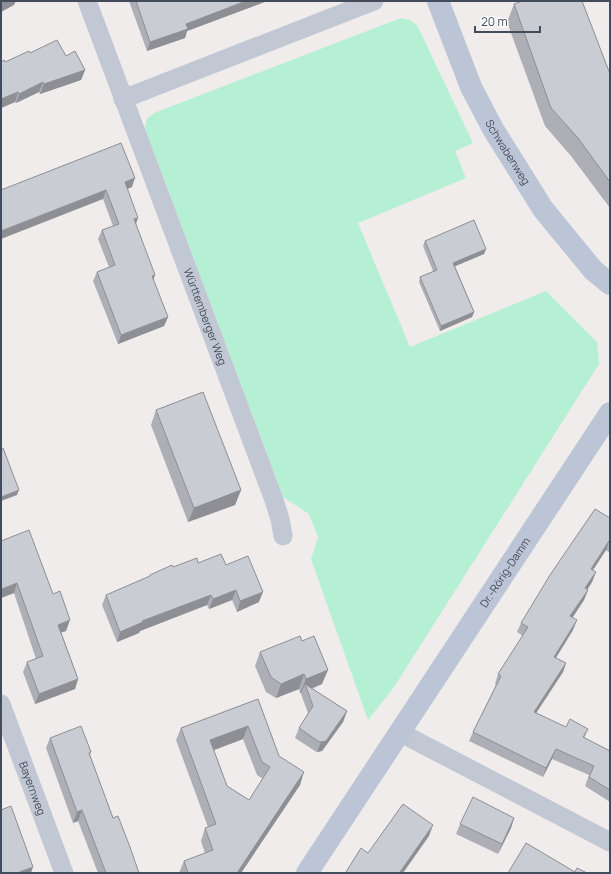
<svg xmlns="http://www.w3.org/2000/svg" width="611" height="874" font-family="Manrope,sans-serif">
<rect width="100%" height="100%" fill="#efeceb"/>
<path fill="#b6f0d4" d="M401,18L410,20L417,25L473,143L455,151L466,178L358,223L410,347L546,291L597,342L599,364L394,687L368,720L311,559L318,537L309,514L283,497L145,129L147,119L154,113Z"/>
<g fill="none" stroke-linecap="round" stroke-linejoin="round">
<g stroke="#c1c8d4" stroke-width="19">
<path id="s1" d="M87,1L274,500L280,519L283,536"/>
<path d="M123,99L374,1"/>
<path id="s2" d="M1,704L64,873"/>
<path d="M399,732L610,842"/>
</g>
<g stroke="#bcc5d6" stroke-width="22">
<path id="s3" d="M438,1L471,87L493,129L543,209L593,270L610,284"/>
<path id="s4" d="M307,873L610,413"/>
</g>
</g>
<g fill="#aeafb6" fill-rule="evenodd">
<path d="M129,1H267L187,31L185,38L147,51Z"/>
<path d="M514,4L610,74V208L571,156L545,126L507,22Z"/>
<path d="M30,53L66,56L85,70L81,80L40,94L39,92L16,103L15,102L1,108V62H5Z"/>
<path d="M132,187L127,189L136,224L153,280L168,317L164,326L118,344L93,281L97,272L109,267L98,239L102,230L113,226L103,199L1,190Z"/>
<path d="M425,241L486,249L484,254L455,266L474,312L472,317L440,331L419,282L420,277L433,271L423,246Z"/>
<path d="M156,410L241,490L235,505L188,522L151,425Z"/>
<path d="M610,518V553L606,550L593,570L596,572L592,582L587,590H588L584,600L572,618L573,630L556,658L566,663L563,672L536,713L610,751V802L585,786L589,775L552,759L543,777L469,741L473,732L496,685L495,684L498,674L523,636L517,632L521,623Z"/>
<path d="M1,541L66,631L61,632L78,679L75,689L35,704L23,672L27,662L36,659L14,593L1,598Z"/>
<path d="M198,563L226,565L259,602L237,612L232,600L209,609L207,605L140,631L139,633L117,642L102,605L106,595L149,577L150,575L173,567Z"/>
<path d="M302,641L322,684L312,689L347,711L343,722L322,751L317,752L315,751L295,738L299,728L308,713L301,694V693H300L299,689L276,698L266,692L255,666L260,652Z"/>
<path d="M258,699L279,756L300,785L241,873H179L184,861L205,853L201,841L205,828L208,827L176,740L181,728ZM243,739L257,775L263,779L249,800L227,786L214,750Z"/>
<path d="M50,738L91,752L90,755L113,818L139,873H98L78,821L73,823L46,748Z"/>
<path d="M514,818L511,828L498,854L456,834L460,824Z"/>
</g>
<g fill="#8d8f94">
<path d="M6,1H16L14,5L1,12V3Z"/>
<path d="M246,1H267L187,31L185,38L147,51L150,42L186,24Z"/>
<path d="M85,70L81,80L40,94L44,84Z"/>
<path d="M43,82L39,92L16,103L19,94Z"/>
<path d="M18,92L15,102L1,108V99Z"/>
<path d="M135,178L132,187L122,191L125,182Z"/>
<path d="M106,190L103,199L1,239V231Z"/>
<path d="M138,218L135,227L134,219Z"/>
<path d="M486,249L484,254L451,268L453,263Z"/>
<path d="M155,275L152,284V276Z"/>
<path d="M474,312L472,317L440,331L441,326Z"/>
<path d="M168,317L164,326L118,344L121,335Z"/>
<path d="M19,490L17,495L1,501V497Z"/>
<path d="M241,490L235,505L188,522L194,508Z"/>
<path d="M609,541L606,550L587,579L591,569Z"/>
<path d="M596,572L592,582L582,598L585,588Z"/>
<path d="M17,583L14,593L1,598V592L2,589Z"/>
<path d="M236,590L232,600L209,609L213,599Z"/>
<path d="M588,590L584,600L567,626L570,616Z"/>
<path d="M263,592L259,602L237,612L240,601Z"/>
<path d="M211,595L207,605L140,631L139,633L117,642L120,632L142,621Z"/>
<path d="M70,620L66,631L54,635L58,625Z"/>
<path d="M577,620L573,630L550,667L554,657Z"/>
<path d="M566,663L563,672L531,721L534,712Z"/>
<path d="M328,670L322,684L307,690L305,684L301,693H300L306,679Z"/>
<path d="M304,674L299,689L276,698L281,684Z"/>
<path d="M78,679L75,689L35,704L39,694Z"/>
<path d="M347,711L343,722L322,751L317,752L321,742Z"/>
<path d="M248,726L243,739L206,753L210,740Z"/>
<path d="M588,729L584,738L583,737Z"/>
<path d="M556,749L552,759L543,777L546,768Z"/>
<path d="M304,772L300,785L241,873H237Z"/>
<path d="M82,810L78,821L73,823L77,812Z"/>
<path d="M514,818L511,828L498,854L502,844Z"/>
<path d="M433,825L429,836L403,873H399Z"/>
<path d="M33,867L31,873H17Z"/>
</g>
<g fill="#caccd4" stroke="#8d8f94" fill-rule="evenodd">
<path d="M1,1H6L1,3Z"/>
<path d="M136,1H246L186,24L188,29L150,42Z"/>
<path d="M522,1H582L610,74V182L578,138L551,108L514,4Z"/>
<path d="M57,40L66,56L75,51L85,70L44,84L43,82L19,94L18,92L1,99V62L4,60L5,62L29,51L30,53Z"/>
<path d="M121,143L135,178L125,182L138,218L134,219L155,275L152,276L168,317L121,335L97,272L115,265L102,230L119,224L106,190L1,231V190Z"/>
<path d="M474,220L486,249L453,263L474,312L441,326L420,277L437,270L425,241Z"/>
<path d="M203,392L241,490L194,508L156,410Z"/>
<path d="M3,448L19,490L1,497V449Z"/>
<path d="M595,509L610,518V541H609L591,569L596,572L585,588L588,590L570,616L577,620L554,657L566,663L534,712L566,727L570,719L588,729L583,737L610,751V790L589,777L594,766L556,749L546,768L473,732L501,676L498,674L528,627L521,623L550,575Z"/>
<path d="M29,530L53,594L60,591L70,620L58,625L78,679L39,694L27,662L43,656L17,583L2,589L1,586V541Z"/>
<path d="M221,554L226,565L248,556L263,592L240,601L236,590L213,599L211,595L142,621L143,622L120,632L106,595L150,576V575L172,565L173,567L197,558L198,563Z"/>
<path d="M300,636L302,641L314,636L328,670L306,679L304,674L281,684L271,677L260,652Z"/>
<path d="M305,684L347,711L326,741L321,742L318,741L299,728L313,706Z"/>
<path d="M258,699L279,756L304,772L237,873H188L184,861L213,850L205,828L216,824L181,728ZM248,726L262,762L270,767L249,800L227,786L210,740Z"/>
<path d="M81,726L91,752L89,753L113,818L118,816L130,847L139,873H106L82,810L77,812L50,738Z"/>
<path d="M473,797L514,818L502,844L460,824Z"/>
<path d="M403,804L433,825L400,872L401,873H348L346,872L361,848L368,853Z"/>
<path d="M11,806L33,867L17,873H1V810Z"/>
<path d="M526,843L575,872L577,868L587,873H508Z"/>
</g>
<g text-anchor="middle" stroke-width="3" stroke-linejoin="round" paint-order="stroke">
<g font-size="11" fill="#434c5a" stroke="#fff">
<text dy="4" stroke="none"><textPath href="#s3" startOffset="167">Schwabenweg</textPath></text>
<text dy="4" stroke="none"><textPath href="#s1" startOffset="337">Württemberger Weg</textPath></text>
<text dy="4" stroke="none"><textPath href="#s4" startOffset="360">Dr.-Rörig-Damm</textPath></text>
<text dy="4" stroke="none"><textPath href="#s2" startOffset="90">Bayernweg</textPath></text>
</g>
</g>
<rect width="611" height="874" fill="none" stroke="#434c5a" stroke-width="4"/>
<path d="M475 26v6h65v-6" fill="none" stroke="#434c5a" stroke-width="2"/>
<text x="481" y="26" font-size="12" fill="#434c5a" stroke="#ffffff" stroke-width="3" paint-order="stroke">20 m</text>
</svg>
